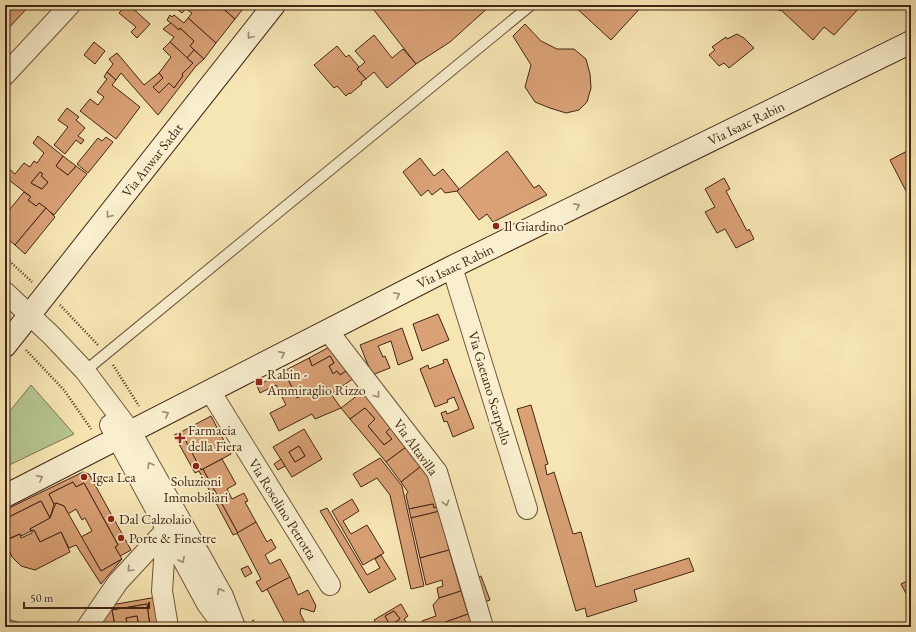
<svg xmlns="http://www.w3.org/2000/svg" width="916" height="632" font-family="'EB Garamond',serif">
<rect width="100%" height="100%" fill="#f6e6b3"/>
<filter id="stains"><feTurbulence type="fractalNoise" baseFrequency=".005" numOctaves="4"/><feColorMatrix values="0 0 0 0 .2 0 0 0 0 .09 0 0 0 0 .02 0 0 0 .5 -.17"/></filter>
<radialGradient id="worn" r=".72"><stop offset=".6" stop-color="#630" stop-opacity="0"/><stop offset="1" stop-color="#630" stop-opacity=".3"/></radialGradient>
<path fill="#b6c691" stroke="#7c7654" d="M31,385L74,434L5,467V417Z"/>
<g fill="#d9a175" stroke="#432517" fill-rule="evenodd">
<path d="M5,5H30L5,32V10L7,7Z"/>
<path d="M126,5H129L150,24L137,38L131,32L136,27L119,13Z"/>
<path d="M172,5H189L182,13Z"/>
<path d="M189,5L197,9L200,5H219L235,19L216,43L188,18L192,13L186,9Z"/>
<path d="M219,5H246L235,19Z"/>
<path d="M370,5H491L450,42L416,64Z"/>
<path d="M573,5H643L611,40Z"/>
<path d="M772,5H862L834,35L824,27L813,40L781,10L780,11Z"/>
<path d="M170,15L172,17L174,15L184,23L188,18L216,43L204,59L190,46L194,41L180,28L179,30L167,20Z"/>
<path d="M171,23L179,30L180,28L194,41L190,46L194,50L187,58L170,42L174,37L163,29Z"/>
<path d="M525,24L541,41L557,49H574L586,59L590,74L591,88L587,102L579,110L566,113L550,108L535,102L525,87L531,65L513,36Z"/>
<path d="M737,34L744,38L754,48L729,68L724,63L719,66L709,55L715,50L712,47L726,37L727,39Z"/>
<path d="M374,35L392,58L403,49L416,64L387,88L374,72L366,79L357,69L365,62L355,51Z"/>
<path d="M94,42L105,51L95,64L84,55Z"/>
<path d="M170,42L193,63L182,74L183,76L174,88L169,83L159,93L153,87L163,78L159,73L171,57L163,49Z"/>
<path d="M337,46L346,57L349,55L359,67L357,69L366,79L361,82L362,84L350,94L349,93L346,96L337,86L334,88L314,65Z"/>
<path d="M194,50L204,59L196,66L158,115L121,73L116,80L107,72L113,64L109,59L117,53L144,85L159,73L163,78L153,87L159,93L169,83L174,88L183,76L182,74L193,63L187,58Z"/>
<path d="M107,72L116,80L112,85L140,107L116,139L80,111L90,99L98,105L104,97L97,92L107,79L104,77Z"/>
<path d="M67,108L79,117L76,120L85,128L78,136L84,140L81,144L76,140L65,154L54,145L68,127L58,120Z"/>
<path d="M38,136L63,156L56,166L68,175L76,166L87,174L54,215L39,203L36,206L28,200L31,197L5,177L6,166L15,174L24,163L30,167L34,161L37,163L44,153L33,143ZM40,172L43,174L41,176L48,182L42,189L31,183Z"/>
<path d="M106,137L113,142L88,173L77,164L98,138L102,141Z"/>
<path d="M911,149V195L908,190L906,191L890,160Z"/>
<path d="M507,151L534,188L539,185L547,195L493,222L487,214L479,220L457,191Z"/>
<path d="M63,156L76,166L68,175L56,166Z"/>
<path d="M420,158L434,176L443,169L459,189L457,191L445,193L441,188L432,195L428,190L421,196L403,172Z"/>
<path d="M40,172L43,174L41,176L48,182L42,189L31,183Z"/>
<path d="M724,178L730,189L726,191L747,231L749,229L754,239L736,248L725,229L717,233L705,212L715,207L705,189Z"/>
<path d="M24,192L31,197L28,200L36,206L39,203L46,208L15,245L5,237V215Z"/>
<path d="M46,208L55,217L25,254L15,245Z"/>
<path d="M438,314L449,340L422,351L413,324Z"/>
<path d="M402,328L413,359L398,365L391,341L378,346L383,357L385,356L390,368L372,375L360,345Z"/>
<path d="M333,345L351,368L340,375L337,371L333,374L329,366L334,363L330,356L312,366L309,358Z"/>
<path d="M330,356L334,363L329,366L333,374L337,371L340,375L351,368L357,376L331,394L324,384L297,398L284,371L309,358L312,366Z"/>
<path d="M447,359L474,428L453,437L447,421L444,422L441,413L446,411L447,414L459,409L454,397L447,400L448,402L435,407L420,369L428,365L429,369L444,363L443,360Z"/>
<path d="M284,371L297,398L324,384L341,408L315,419L312,414L279,431L270,413L286,405L276,385L260,393L257,386Z"/>
<path d="M367,388L395,424L386,432L392,439L384,445L368,426L375,419L365,408L350,419L341,408Z"/>
<path d="M531,405L548,464L545,465L547,475L554,472L573,534L581,532L596,587L689,558L694,571L634,590L637,601L587,617L585,608L576,611L517,409Z"/>
<path d="M365,408L375,419L368,426L384,445L392,439L386,432L395,424L410,444L386,462L350,419Z"/>
<path d="M211,416L231,454L201,470L181,432Z"/>
<path d="M304,429L322,459L292,477L273,447ZM299,446L305,456L295,462L289,452Z"/>
<path d="M181,432L201,470L203,469L238,533L233,535L199,471L195,473L174,435Z"/>
<path d="M410,444L425,463L401,482L386,462Z"/>
<path d="M299,446L305,456L295,462L289,452Z"/>
<path d="M380,458L402,486L424,586L411,589L390,495L377,478L361,487L353,474Z"/>
<path d="M222,459L236,484L227,489L232,499L244,493L248,501L245,502L256,522L238,533L203,469Z"/>
<path d="M281,459L285,466L278,470L274,464Z"/>
<path d="M425,463L439,506L434,508L433,504L409,509L406,495L408,492L401,482Z"/>
<path d="M83,472L89,474L131,550L120,556L115,547L118,545L84,483L76,487L73,482L49,494L54,504L50,518L41,501L5,519V510Z"/>
<path d="M73,482L76,487L84,483L118,545L115,547L122,559L101,571L81,537L92,531L85,518L82,520L76,509L68,514L64,506L56,503L54,504L49,494Z"/>
<path d="M352,499L359,511L343,521L351,534L367,525L384,553L363,565L332,511Z"/>
<path d="M41,501L50,518L30,529L31,531L21,536L20,534L5,540V519Z"/>
<path d="M56,503L64,506L101,571L122,559L101,584L76,545L69,548L61,532L40,542L34,530L32,531L30,529L50,518Z"/>
<path d="M433,504L434,508L439,506L440,511L411,518L409,509Z"/>
<path d="M327,508L367,575L380,568L375,559L381,555L396,579L369,593L320,511Z"/>
<path d="M440,511L449,550L420,558L411,518Z"/>
<path d="M256,522L267,542L271,539L276,548L265,555L270,564L280,559L290,577L262,592L256,582L261,579L237,533Z"/>
<path d="M34,530L40,542L61,532L70,552L35,570L21,566L12,557L5,541L20,534L21,538L32,533V531Z"/>
<path d="M449,550L461,591L439,598L437,588L443,586L442,580L426,585L420,558Z"/>
<path d="M248,566L252,573L245,577L241,569Z"/>
<path d="M481,576L490,600L479,604L470,580Z"/>
<path d="M290,577L298,595L308,590L316,606L314,612L301,608L300,613L307,627H287L267,589Z"/>
<path d="M911,579V595L908,597L901,584Z"/>
<path d="M461,591L468,614L432,627H424L422,621L436,616L433,605L439,598Z"/>
<path d="M157,597L162,627H150L147,604L112,610L111,605Z"/>
<path d="M147,604L150,627H139L137,616L126,618L128,627H115L112,610Z"/>
<path d="M401,604L408,616L404,619L410,627H378L374,620ZM394,611L400,619L390,625L385,616Z"/>
<path d="M112,610L115,627H103L98,624L104,611Z"/>
<path d="M394,611L400,619L390,625L385,616Z"/>
<path d="M468,614L473,627H466L465,625L459,627H432Z"/>
<path d="M137,616L139,627H128L126,618Z"/>
</g>
<g fill="none" stroke-linecap="round" stroke-linejoin="round">
<g stroke="#70553e" stroke-width="12">
<g id="lane">
<path d="M85,371L531,5"/>
<path d="M5,624L15,627"/>
</g>
</g>
<g stroke="#70553e" stroke-width="22">
<g id="street">
<path d="M5,75L70,5"/>
<path d="M452,267L527,509"/>
<path d="M5,292L51,335L85,371L131,432L223,596L235,627"/>
<path d="M328,331L437,472L483,627"/>
<path d="M210,391L330,585"/>
<path d="M110,425L207,604L224,627"/>
<path d="M166,530L162,591L168,627"/>
<path d="M87,627L118,582L166,530"/>
</g>
</g>
<g stroke="#432517" stroke-width="24">
<g id="secondary">
<path d="M5,346L274,5"/>
<path d="M5,496L452,267L911,42"/>
</g>
</g>
<g stroke="#432517" stroke-width="2.5" stroke-dasharray="1 2" stroke-linecap="butt">
<path d="M5,257L32,282"/>
<path d="M60,305L98,345"/>
<path d="M26,350L64,390L91,429"/>
<path d="M113,365L139,406"/>
<path d="M253,620L257,627"/>
</g>
<use href="#lane" stroke="#f9efce" stroke-width="10"/>
<use href="#street" stroke="#f9efce" stroke-width="20"/>
<use href="#secondary" stroke="#f9efce" stroke-width="22"/>
</g>
<defs><path id="oneway-chevron" d="M-2-3.5L2.5 0L-2 3.5" fill="none" stroke-width="1.6" stroke-linecap="round" stroke-linejoin="round"/></defs>
<g stroke="#9e8a72">
<use href="#oneway-chevron" transform="translate(250 36) rotate(128)"/>
<use href="#oneway-chevron" transform="translate(577 206) rotate(-26)"/>
<use href="#oneway-chevron" transform="translate(109 215) rotate(128)"/>
<use href="#oneway-chevron" transform="translate(397 295) rotate(-27)"/>
<use href="#oneway-chevron" transform="translate(282 354) rotate(-27)"/>
<use href="#oneway-chevron" transform="translate(377 395) rotate(52)"/>
<use href="#oneway-chevron" transform="translate(166 414) rotate(-27)"/>
<use href="#oneway-chevron" transform="translate(150 465) rotate(-119)"/>
<use href="#oneway-chevron" transform="translate(40 478) rotate(-27)"/>
<use href="#oneway-chevron" transform="translate(446 503) rotate(73)"/>
<use href="#oneway-chevron" transform="translate(182 560) rotate(61)"/>
<use href="#oneway-chevron" transform="translate(130 569) rotate(134)"/>
<use href="#oneway-chevron" transform="translate(220 591) rotate(-119)"/>
</g>
<g fill="#8f2418" stroke="#f9efce" stroke-width="1.5">
<circle cx="496" cy="226" r="4"/>
<rect x="255" y="378" width="8" height="8" rx="2"/>
<path d="M178 432h4v4h4v4h-4v4h-4v-4h-4v-4h4z"/>
<circle cx="196" cy="466" r="4"/>
<circle cx="84" cy="477" r="4"/>
<circle cx="111" cy="519" r="4"/>
<circle cx="121" cy="538" r="4"/>
</g>
<g text-anchor="middle" stroke-width="4" stroke-linejoin="round" paint-order="stroke">
<g font-size="14" fill="#432517" stroke="#f9efce">
<text transform="translate(746 123) rotate(-26)" y="5">Via Isaac Rabin</text>
<text transform="translate(152 160) rotate(-52)" y="5">Via Anwar Sadat</text>
<text transform="translate(455 266) rotate(-26)" y="5">Via Isaac Rabin</text>
<text transform="translate(490 388) rotate(73)" y="5">Via Gaetano Scarpello</text>
<text transform="translate(416 447) rotate(54)" y="5">Via Altavilla</text>
<text transform="translate(283 509) rotate(58)" y="5">Via Rosolino Petrotta</text>
</g>
<g font-size="14" fill="#432517" stroke="#f9efce" text-anchor="start">
<text x="504" y="231">Il Giardino</text>
<text x="267" y="379">Rabin -<tspan x="267" dy="16">Ammiraglio Rizzo</tspan></text>
<text x="188" y="435">Farmacia<tspan x="188" dy="16">della Fiera</tspan></text>
<text x="92" y="482">Igea Lea</text>
<text x="196" y="486" text-anchor="middle">Soluzioni<tspan x="196" dy="16">Immobiliari</tspan></text>
<text x="119" y="524">Dal Calzolaio</text>
<text x="129" y="543">Porte &amp; Finestre</text>
</g>
</g>
<rect width="916" height="632" fill="none" stroke="#f6e6b3" stroke-width="20"/>
<rect x="6" y="6" width="904" height="620" fill="none" stroke="#432517" stroke-width="2"/>
<rect x="10" y="10" width="896" height="612" fill="none" stroke="#432517"/>
<path d="M24 602v6h125v-6" fill="none" stroke="#432517" stroke-width="2"/>
<text x="30" y="602" font-size="12" fill="#432517" stroke="#f9efce" stroke-width="3" paint-order="stroke">50 m</text>
<rect width="100%" height="100%" filter="url(#stains)"/>
<rect width="100%" height="100%" fill="url(#worn)"/>
</svg>
